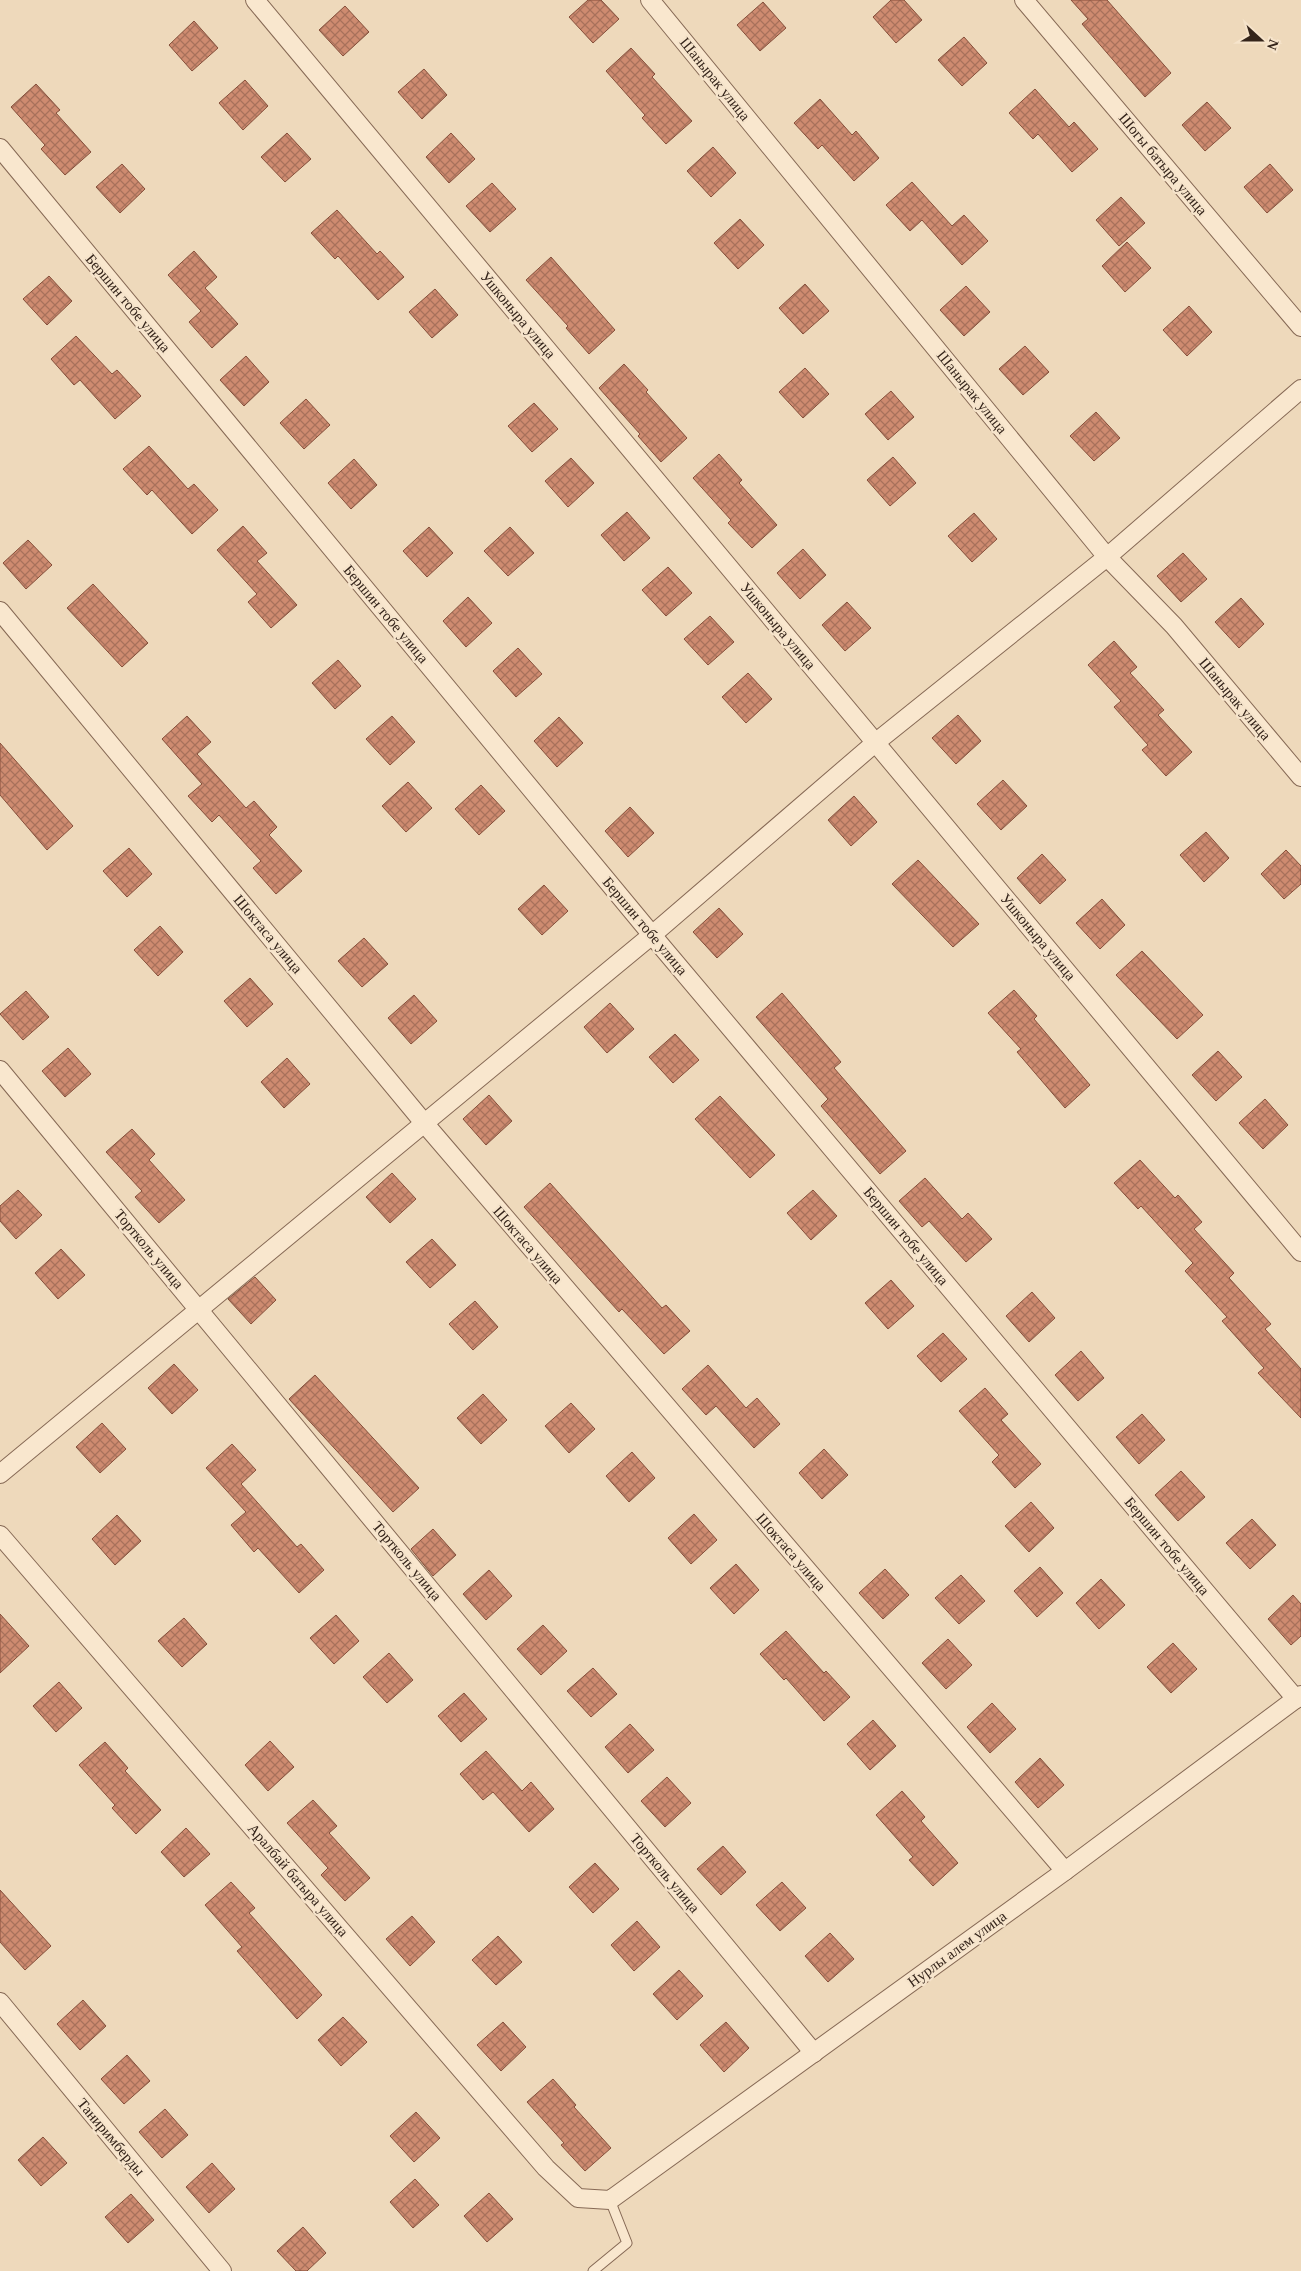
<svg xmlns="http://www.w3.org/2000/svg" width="1301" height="2271" font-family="Georgia,serif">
<defs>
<pattern id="building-cross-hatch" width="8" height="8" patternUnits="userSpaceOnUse" patternTransform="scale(1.25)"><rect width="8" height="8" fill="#ce8b70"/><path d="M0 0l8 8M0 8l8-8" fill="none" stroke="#a8715b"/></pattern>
</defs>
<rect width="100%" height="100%" fill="#eed9bb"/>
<g fill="url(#building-cross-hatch)" stroke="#854f3a">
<path d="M588,0H601L619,19L593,43L569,17Z"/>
<path d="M891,0H904L922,20L896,43L873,17Z"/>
<path d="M1071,0H1107L1171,73L1145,97L1082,24L1088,19Z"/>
<path d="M763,2L786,28L760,51L737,25Z"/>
<path d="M345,6L369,32L343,56L319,30Z"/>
<path d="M194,21L218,48L192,71L169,45Z"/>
<path d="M964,37L987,63L962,86L938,60Z"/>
<path d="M631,48L655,74L652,77L692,121L666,144L642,118L645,115L606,71Z"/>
<path d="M424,69L447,95L422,119L398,92Z"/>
<path d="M245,80L268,106L243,130L219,103Z"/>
<path d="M36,84L60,110L56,113L91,152L65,175L41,149L45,145L11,107Z"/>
<path d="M1035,89L1069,127L1074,122L1098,149L1072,172L1038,134L1033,139L1009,113Z"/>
<path d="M820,99L852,135L856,131L879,158L854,181L822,145L818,149L794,123Z"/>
<path d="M1207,102L1231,128L1205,151L1182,125Z"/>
<path d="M287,133L311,159L285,182L261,157Z"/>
<path d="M451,133L475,159L449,183L426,157Z"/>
<path d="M713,147L736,173L711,197L687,171Z"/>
<path d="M122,164L145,189L120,213L96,187Z"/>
<path d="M1270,164L1293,190L1267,213L1244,187Z"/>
<path d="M912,182L952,226L964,215L988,241L962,265L922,220L910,231L886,205Z"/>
<path d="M492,183L516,209L490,232L466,206Z"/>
<path d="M1121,197L1145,223L1119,246L1096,220Z"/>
<path d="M337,210L377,254L380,251L404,277L378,300L338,256L335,259L311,233Z"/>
<path d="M740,219L764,245L738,269L714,243Z"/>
<path d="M1127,242L1151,268L1125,292L1102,266Z"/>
<path d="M194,251L217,277L205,288L238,324L212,348L189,322L201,311L168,275Z"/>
<path d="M551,257L615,330L589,354L566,328L568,326L526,280Z"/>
<path d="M49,276L72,301L47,325L23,299Z"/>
<path d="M805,284L829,311L803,334L779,308Z"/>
<path d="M966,286L990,312L964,336L940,310Z"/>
<path d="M435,289L458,315L432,338L409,312Z"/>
<path d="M1189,306L1212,332L1187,356L1163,330Z"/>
<path d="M76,336L112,374L117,370L141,396L115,419L80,380L74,385L51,359Z"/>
<path d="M1025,346L1049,372L1023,395L999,369Z"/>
<path d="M246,356L269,382L244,406L220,380Z"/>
<path d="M624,364L648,390L646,392L687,438L661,462L638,436L640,434L599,388Z"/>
<path d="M805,368L829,394L803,418L779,392Z"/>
<path d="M891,391L914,417L888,440L865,414Z"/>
<path d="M306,399L330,425L304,449L280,423Z"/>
<path d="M534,403L558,429L532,452L508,426Z"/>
<path d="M1096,412L1120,438L1094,461L1070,436Z"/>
<path d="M149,446L188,489L194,484L218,510L192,534L152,490L147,495L123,469Z"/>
<path d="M719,454L742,480L739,483L777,525L752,548L728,523L731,520L693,478Z"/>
<path d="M893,457L916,483L890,506L867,480Z"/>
<path d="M571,458L594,483L568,507L545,481Z"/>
<path d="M354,459L377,485L351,509L328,483Z"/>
<path d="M627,512L650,538L624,561L601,535Z"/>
<path d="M974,513L997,539L972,562L948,536Z"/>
<path d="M243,526L267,553L257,561L297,605L271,628L248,602L257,594L217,550Z"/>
<path d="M429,527L453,553L427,577L403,551Z"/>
<path d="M510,527L534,553L508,576L484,551Z"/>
<path d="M28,540L52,565L26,589L3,563Z"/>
<path d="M803,549L826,575L800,599L777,573Z"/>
<path d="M1183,553L1207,579L1181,602L1157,576Z"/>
<path d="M668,567L692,593L666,616L642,590Z"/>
<path d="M93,584L148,643L122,667L67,608Z"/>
<path d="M468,597L492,623L466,647L443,621Z"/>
<path d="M1241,598L1264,624L1239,648L1215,622Z"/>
<path d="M847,602L871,628L845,651L822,625Z"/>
<path d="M710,616L734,642L708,665L684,639Z"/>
<path d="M1114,641L1137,667L1130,673L1164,710L1158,715L1192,752L1166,776L1142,750L1148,745L1114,707L1121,701L1088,665Z"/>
<path d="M518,648L542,674L516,697L493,671Z"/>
<path d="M338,660L361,686L335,709L312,683Z"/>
<path d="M748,673L772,699L746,723L722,697Z"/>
<path d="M958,715L981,741L956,764L932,738Z"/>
<path d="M187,716L211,742L197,754L246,808L254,801L277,827L269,835L302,871L276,894L253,868L261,861L219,815L212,822L188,796L202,784L162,739Z"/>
<path d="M392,716L415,742L390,765L366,739Z"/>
<path d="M559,717L583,743L557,767L534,741Z"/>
<path d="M0,743L73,826L47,850L0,795Z"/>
<path d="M1003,780L1027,806L1001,830L977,804Z"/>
<path d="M408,782L432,808L406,832L382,806Z"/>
<path d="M481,785L505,811L479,835L455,809Z"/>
<path d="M854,796L877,822L851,846L828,820Z"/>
<path d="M630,807L654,833L628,857L605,831Z"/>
<path d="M1206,832L1229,858L1204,882L1180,855Z"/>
<path d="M129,848L152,874L127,897L103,871Z"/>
<path d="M1286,850L1301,866V884L1284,899L1261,874Z"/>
<path d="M1042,854L1066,880L1040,904L1017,878Z"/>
<path d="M918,860L979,924L953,947L892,884Z"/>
<path d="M544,885L568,911L542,935L518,909Z"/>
<path d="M1102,899L1125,925L1100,949L1076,923Z"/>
<path d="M719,908L743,934L717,958L693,932Z"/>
<path d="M160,926L183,952L158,976L134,950Z"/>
<path d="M364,938L388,964L362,987L338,961Z"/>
<path d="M1142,951L1203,1015L1177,1039L1116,975Z"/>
<path d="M250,978L273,1004L247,1027L224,1001Z"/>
<path d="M1014,990L1037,1016L1034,1019L1090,1085L1065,1108L1017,1052L1021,1049L988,1013Z"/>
<path d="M26,991L49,1017L23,1040L0,1014Z"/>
<path d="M782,993L841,1062L834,1068L906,1151L880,1174L821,1106L828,1099L756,1017Z"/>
<path d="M414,995L437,1021L411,1044L388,1018Z"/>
<path d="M610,1003L634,1029L607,1053L584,1027Z"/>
<path d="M675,1034L699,1060L673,1083L649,1057Z"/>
<path d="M68,1048L91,1074L65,1097L42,1071Z"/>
<path d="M1218,1051L1242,1077L1216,1101L1192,1075Z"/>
<path d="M287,1058L310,1084L284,1108L261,1082Z"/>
<path d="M489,1095L512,1121L486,1145L463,1119Z"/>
<path d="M720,1096L775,1155L750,1178L695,1119Z"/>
<path d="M1265,1099L1288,1125L1263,1149L1239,1123Z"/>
<path d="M132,1129L155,1154L149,1160L185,1200L159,1223L135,1197L142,1191L106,1152Z"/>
<path d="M1140,1160L1175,1198L1178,1195L1202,1222L1194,1229L1234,1273L1229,1278L1271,1324L1265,1329L1301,1369V1418L1258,1373L1264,1368L1222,1321L1227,1317L1185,1271L1193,1263L1141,1206L1138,1209L1114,1183Z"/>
<path d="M392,1173L416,1199L390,1223L366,1197Z"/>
<path d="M925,1178L962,1219L968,1213L992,1239L966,1262L929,1221L922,1227L899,1201Z"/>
<path d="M550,1183L662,1308L666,1305L690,1331L664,1354L622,1309L619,1312L524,1207Z"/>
<path d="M18,1190L42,1215L16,1239L0,1221V1206Z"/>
<path d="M813,1190L837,1216L811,1240L787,1213Z"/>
<path d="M432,1239L456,1265L430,1288L406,1262Z"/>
<path d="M61,1249L85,1275L58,1299L35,1273Z"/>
<path d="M255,1277L276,1300L251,1324L228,1299Z"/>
<path d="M891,1280L914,1306L888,1329L865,1303Z"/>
<path d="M1032,1292L1055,1318L1029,1342L1006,1316Z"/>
<path d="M475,1301L498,1327L473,1350L449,1324Z"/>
<path d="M943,1333L967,1359L941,1382L917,1356Z"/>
<path d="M1081,1351L1104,1378L1078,1401L1055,1375Z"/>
<path d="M174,1364L198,1390L172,1414L148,1388Z"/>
<path d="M708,1365L746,1408L757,1398L780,1424L754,1448L716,1406L706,1415L682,1389Z"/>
<path d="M315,1375L419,1488L393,1512L289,1399Z"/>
<path d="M985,1388L1008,1414L1001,1420L1041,1464L1015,1488L992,1462L999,1455L959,1411Z"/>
<path d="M483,1394L507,1420L481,1444L457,1418Z"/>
<path d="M571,1403L595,1429L569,1453L545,1426Z"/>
<path d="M1142,1414L1165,1440L1139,1464L1116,1437Z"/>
<path d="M102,1423L126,1449L100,1473L76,1447Z"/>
<path d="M232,1444L256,1470L241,1484L297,1547L301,1544L324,1570L299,1593L258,1548L254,1552L231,1525L246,1512L206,1468Z"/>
<path d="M824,1449L848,1475L822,1499L799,1473Z"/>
<path d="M632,1452L655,1478L629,1502L606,1476Z"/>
<path d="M1181,1471L1205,1497L1178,1521L1155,1495Z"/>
<path d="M1031,1502L1054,1528L1029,1552L1005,1526Z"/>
<path d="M694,1514L717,1540L691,1564L668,1538Z"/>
<path d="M117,1515L141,1541L115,1565L92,1539Z"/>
<path d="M1252,1519L1276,1545L1250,1569L1226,1543Z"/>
<path d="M433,1529L456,1555L433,1576L411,1549Z"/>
<path d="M736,1564L759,1590L734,1614L710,1588Z"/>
<path d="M1040,1567L1063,1593L1037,1617L1014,1591Z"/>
<path d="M885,1569L909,1595L883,1619L859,1593Z"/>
<path d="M489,1570L512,1596L486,1620L463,1594Z"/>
<path d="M961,1575L985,1601L959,1624L935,1598Z"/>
<path d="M1101,1579L1125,1605L1099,1629L1076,1603Z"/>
<path d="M1293,1595L1301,1604V1636L1291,1645L1268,1619Z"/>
<path d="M0,1614L29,1646L0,1673Z"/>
<path d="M336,1615L359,1641L334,1664L310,1638Z"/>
<path d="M184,1618L207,1644L182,1667L158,1641Z"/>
<path d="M543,1625L567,1651L541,1675L517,1649Z"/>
<path d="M786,1631L824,1673L826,1671L850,1697L824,1721L786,1678L784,1680L760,1654Z"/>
<path d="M948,1639L972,1665L946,1689L922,1663Z"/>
<path d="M1173,1643L1197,1669L1171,1693L1147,1667Z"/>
<path d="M389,1653L413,1680L387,1703L363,1677Z"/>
<path d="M593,1668L617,1694L591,1717L567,1691Z"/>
<path d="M59,1682L82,1708L56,1732L33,1706Z"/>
<path d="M464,1693L487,1719L461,1742L438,1716Z"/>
<path d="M992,1703L1016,1729L990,1753L967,1727Z"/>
<path d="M873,1720L896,1746L870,1770L847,1744Z"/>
<path d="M630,1724L654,1750L628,1773L605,1747Z"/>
<path d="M270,1741L294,1767L268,1791L245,1765Z"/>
<path d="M105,1742L128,1768L125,1771L161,1810L136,1834L112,1808L115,1805L79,1765Z"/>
<path d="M486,1751L522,1791L531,1782L554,1809L529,1832L493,1792L483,1800L460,1774Z"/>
<path d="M1040,1758L1064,1785L1038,1808L1015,1782Z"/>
<path d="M667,1777L691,1803L665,1827L641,1801Z"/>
<path d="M902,1791L925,1817L921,1821L958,1863L933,1886L909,1860L913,1857L876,1815Z"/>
<path d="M313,1800L337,1826L329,1833L370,1878L345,1901L321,1875L328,1868L287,1823Z"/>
<path d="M186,1828L210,1854L184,1877L161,1852Z"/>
<path d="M723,1846L746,1872L721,1895L697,1869Z"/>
<path d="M595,1863L619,1889L593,1913L569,1887Z"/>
<path d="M231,1882L255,1908L249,1913L322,1995L297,2019L237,1951L242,1947L205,1905Z"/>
<path d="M782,1882L806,1908L780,1931L756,1905Z"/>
<path d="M0,1890L51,1946L25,1970L0,1942Z"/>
<path d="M412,1916L435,1942L410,1966L386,1939Z"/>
<path d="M637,1921L660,1947L634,1971L611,1945Z"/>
<path d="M830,1933L854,1959L828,1982L805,1956Z"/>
<path d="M498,1936L522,1962L496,1985L472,1960Z"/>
<path d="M679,1970L703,1996L677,2020L653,1994Z"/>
<path d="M83,2000L106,2026L80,2050L57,2024Z"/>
<path d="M343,2017L367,2042L341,2066L318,2040Z"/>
<path d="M503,2022L526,2047L501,2071L477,2045Z"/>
<path d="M726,2022L749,2048L724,2072L700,2045Z"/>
<path d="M127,2055L150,2081L124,2104L101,2079Z"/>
<path d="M553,2079L576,2105L574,2107L611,2148L585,2171L561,2145L564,2143L527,2102Z"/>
<path d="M165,2109L188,2135L162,2158L139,2132Z"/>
<path d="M416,2112L440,2138L414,2162L390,2136Z"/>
<path d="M43,2137L67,2163L41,2186L18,2160Z"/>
<path d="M212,2163L235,2189L209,2213L186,2187Z"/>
<path d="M415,2179L439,2205L413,2228L390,2202Z"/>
<path d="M489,2193L513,2219L487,2242L464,2216Z"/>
<path d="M131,2194L154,2220L128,2243L105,2217Z"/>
<path d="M303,2227L326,2253L307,2271H296L277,2251Z"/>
</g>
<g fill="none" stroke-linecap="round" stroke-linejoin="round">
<g stroke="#866955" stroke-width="11">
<path id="service" d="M593,2271L627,2243L610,2200"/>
</g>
<g stroke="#866955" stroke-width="20">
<g id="minor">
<path d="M255,0L1301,1252"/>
<path d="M650,0L1107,557L1174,626L1301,777"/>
<path d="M1024,0L1301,327"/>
<path d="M0,148L652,935L1296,1699"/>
<path d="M0,611L425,1124L1065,1871"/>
<path d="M0,1070L814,2053"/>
<path d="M0,1474L652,935L875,743L1107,557L1301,389"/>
<path d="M0,1535L546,2168L578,2198L610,2200L1065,1871L1301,1695"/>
<path d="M0,2002L222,2271"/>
</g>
</g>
<use href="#service" stroke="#f9e7ce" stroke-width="9"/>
<use href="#minor" stroke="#f9e7ce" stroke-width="18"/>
</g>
<g text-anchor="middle" stroke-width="4.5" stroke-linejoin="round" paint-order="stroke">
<g font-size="15" fill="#34241a" stroke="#f6e4cb">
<text transform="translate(715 79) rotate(51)" y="5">Шанырак улица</text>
<text transform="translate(1163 164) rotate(50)" y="5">Шогы батыра улица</text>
<text transform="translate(128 303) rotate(50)" y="5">Бершин тобе улица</text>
<text transform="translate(518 315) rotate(50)" y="5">Ушконыра улица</text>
<text transform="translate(972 392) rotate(51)" y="5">Шанырак улица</text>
<text transform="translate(386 614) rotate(50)" y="5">Бершин тобе улица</text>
<text transform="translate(778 626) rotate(50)" y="5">Ушконыра улица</text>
<text transform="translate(1235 699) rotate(50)" y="5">Шанырак улица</text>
<text transform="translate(645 926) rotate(50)" y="5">Бершин тобе улица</text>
<text transform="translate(268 934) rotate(50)" y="5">Шоктаса улица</text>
<text transform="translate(1038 937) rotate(50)" y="5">Ушконыра улица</text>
<text transform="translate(906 1236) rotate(50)" y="5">Бершин тобе улица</text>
<text transform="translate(528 1245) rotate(49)" y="5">Шоктаса улица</text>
<text transform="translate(149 1249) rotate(50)" y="5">Тортколь улица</text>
<text transform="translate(1167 1546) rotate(50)" y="5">Бершин тобе улица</text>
<text transform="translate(791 1552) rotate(49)" y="5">Шоктаса улица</text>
<text transform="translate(407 1561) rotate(50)" y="5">Тортколь улица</text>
<text transform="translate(665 1873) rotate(50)" y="5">Тортколь улица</text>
<text transform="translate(298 1880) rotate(49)" y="5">Аралбай батыра улица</text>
<text transform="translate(957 1949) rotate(-36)" y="5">Нурлы алем улица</text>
<text transform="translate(111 2137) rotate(50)" y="5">Таниримберды</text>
</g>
</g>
<g transform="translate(1261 40) rotate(111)" stroke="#f6e4cb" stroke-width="4" paint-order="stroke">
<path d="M0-4L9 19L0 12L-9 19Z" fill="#34241a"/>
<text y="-8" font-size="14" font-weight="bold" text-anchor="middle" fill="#34241a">N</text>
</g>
</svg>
